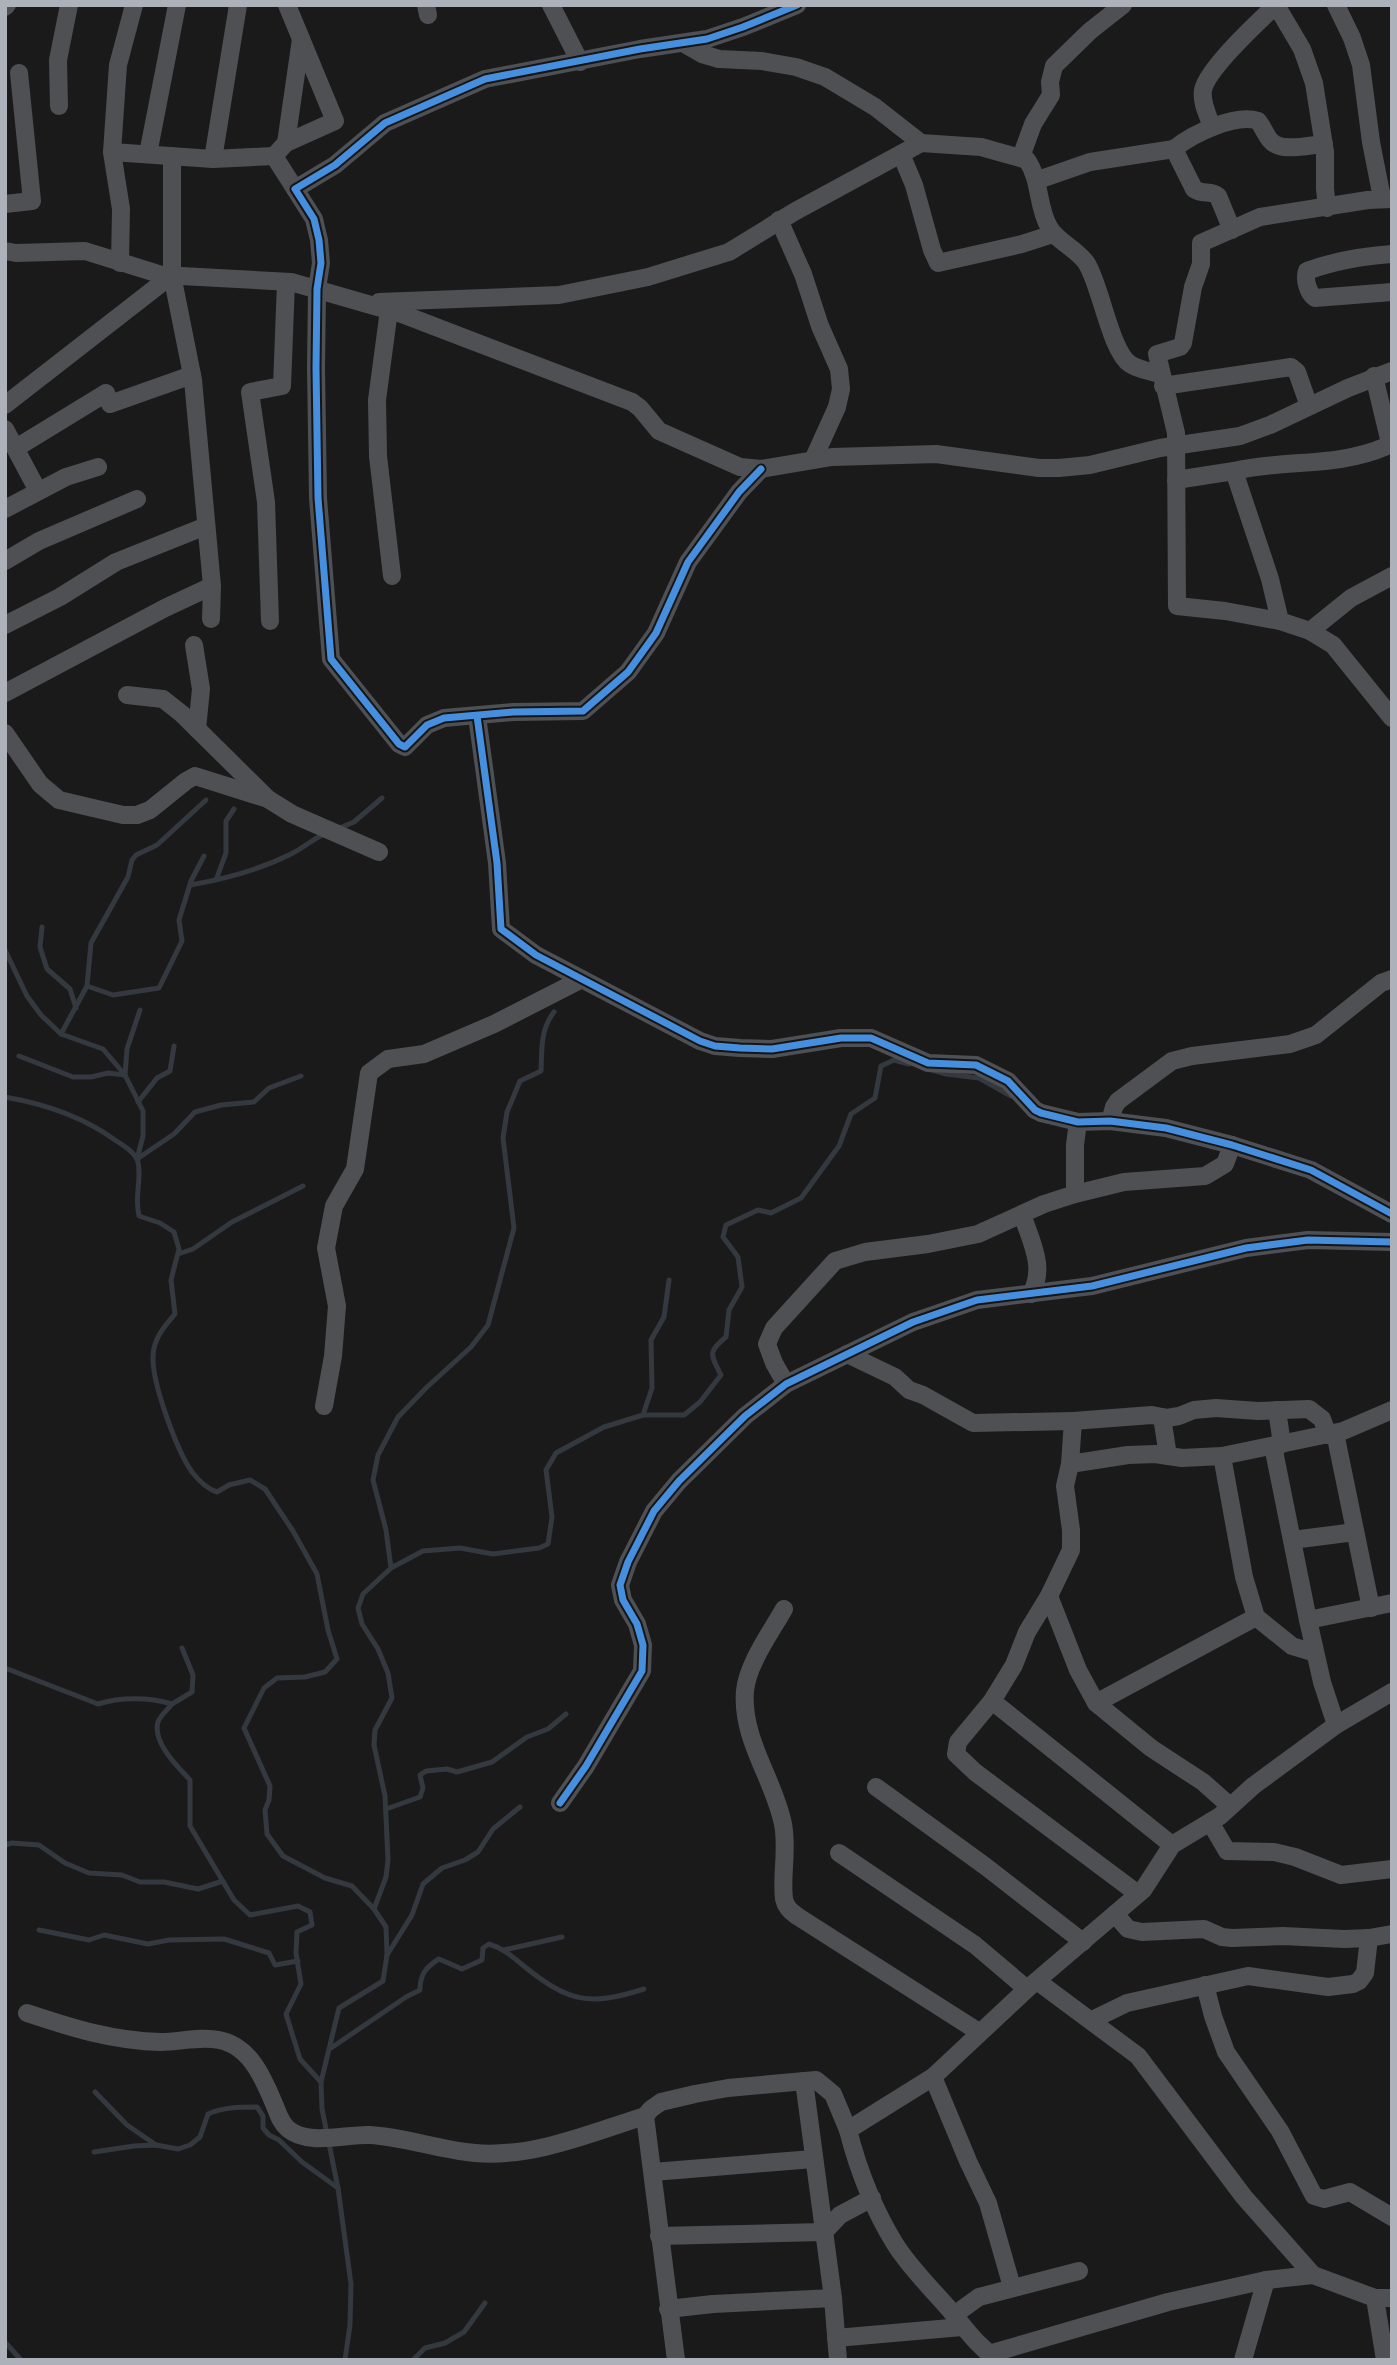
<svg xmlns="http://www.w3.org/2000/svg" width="1397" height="2365" font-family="'DM Sans',sans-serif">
<rect width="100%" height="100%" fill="#1a1a1b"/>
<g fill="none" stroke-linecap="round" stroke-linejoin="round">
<g stroke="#33393f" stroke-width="5">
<path d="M337,829L354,822L382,798"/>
<path d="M216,880L226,853V821L234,809"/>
<path d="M190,885C225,879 259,870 291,854C303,848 312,840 324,834"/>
<path d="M42,927L40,947L47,969L70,989L76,1008"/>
<path d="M5,950L27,996L41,1015L61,1034L103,1049L125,1075L143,1111V1136L137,1159"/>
<path d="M87,986L91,943L128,877L132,860L136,855L157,845L206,800"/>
<path d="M61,1034L87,986L113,995L159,988L182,941L179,920L191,881L204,856"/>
<path d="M19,1056L73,1077H91L108,1073L125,1075L127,1049L140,1010"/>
<path d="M932,1070L946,1074L979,1078L1011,1096"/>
<path d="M5,1097C45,1104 82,1116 115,1140C124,1146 135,1152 138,1162C142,1180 134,1196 139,1216L160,1223L174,1232L179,1249L171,1280L175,1314C164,1327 153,1339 153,1357C152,1383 177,1451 192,1472C199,1481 207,1489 217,1492L229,1485L250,1480L265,1489L293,1531L317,1574L328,1630L337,1659L325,1672L305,1677L277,1678L264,1688L244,1728L270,1786L269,1800L265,1810L267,1834L283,1856L325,1878L352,1886L374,1909L386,1927L387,1955L383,1981L339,2008L321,2082L322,2109L338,2188L351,2284L350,2325L345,2360"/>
<path d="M138,1102L157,1078L170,1071L174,1046"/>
<path d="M137,1159L174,1134L195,1112L221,1105L254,1102L269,1088L301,1076"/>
<path d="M178,1254L193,1249L232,1222L303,1186"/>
<path d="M643,1415L652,1388L651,1340L664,1317L669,1280"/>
<path d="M391,1568L386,1530L373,1480L378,1455L398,1417L426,1388L471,1347L488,1325L514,1228L503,1138L507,1112L520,1081L541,1071C542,1050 540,1030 554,1012"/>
<path d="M5,1668L98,1704C120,1697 149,1697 172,1704C168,1709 160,1716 158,1722C152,1742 178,1767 190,1780V1826L234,1900L250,1915L298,1906L310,1912L312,1925L297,1932L296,1953L301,1984L286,2014L300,2059L321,2082"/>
<path d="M172,1704L192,1692L193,1675L182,1648"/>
<path d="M386,1809L420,1797L423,1788L420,1775L426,1771L447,1769L457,1772L492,1762L527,1737L548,1729L566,1714"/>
<path d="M5,1845L12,1843L39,1845L65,1863L89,1873L122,1875L140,1882H164L198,1889L223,1881"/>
<path d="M374,1909L386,1877L388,1860L385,1796L374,1745L375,1730L392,1698L388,1673L378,1649L362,1624L358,1608L363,1594L391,1568L423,1551L460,1548L493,1554L539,1548L548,1544L552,1517L546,1470L556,1453L604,1427L643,1415H684L700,1402L721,1375C711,1355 707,1352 726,1337L729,1310L742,1287L738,1257L723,1237L726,1225L758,1210L771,1213L801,1198L839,1146L851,1114L875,1098L881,1066L894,1060L909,1064"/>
<path d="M39,1930L89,1940L104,1935L148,1944L169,1940L224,1939L269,1953L275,1965L298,1961"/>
<path d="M504,1950L562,1937"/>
<path d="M387,1955L412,1915L423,1884L442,1868L465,1860L478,1852L493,1829L520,1807"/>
<path d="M331,2048L406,1997L420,1990C420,1974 426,1967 439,1959L462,1969L482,1960L483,1948L489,1944C503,1948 513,1957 525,1967C570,2003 590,2006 644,1989"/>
<path d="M95,2092L127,2125L156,2145"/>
<path d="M94,2152L134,2146L156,2145L178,2149L190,2145L200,2137L208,2114C224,2107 239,2107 257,2107L263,2116V2128L269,2135L279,2140L302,2162L338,2188"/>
<path d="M5,2342L21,2360"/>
<path d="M413,2360L425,2348L445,2343L464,2332L485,2303"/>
</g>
<g stroke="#4f5053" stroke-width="18">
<path d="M287,5L335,121L286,143L274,156L295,189"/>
<path d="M426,5L428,15"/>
<path d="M551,5L580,62"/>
<path d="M1276,5L1302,49L1314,83L1325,152V189L1327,208"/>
<path d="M1336,5L1352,38L1361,65L1371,142L1382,198"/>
<path d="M5,7L7,5"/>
<path d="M683,43L702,54L719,59L762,61L796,67L825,77L875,107L921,143L981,147L1027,160C1041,181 1037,206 1049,227C1057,242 1078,249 1087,264C1101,287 1111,352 1130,364C1139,370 1150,371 1160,374"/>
<path d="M59,106L58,60L69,5"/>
<path d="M1212,127C1208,115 1201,103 1203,90C1207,69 1259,21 1276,5"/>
<path d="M286,143L301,39"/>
<path d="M1174,149C1192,134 1236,113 1258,121C1263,127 1265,134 1270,140C1280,153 1309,145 1324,144"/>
<path d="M112,152L213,159L274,156"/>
<path d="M148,154L177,5"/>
<path d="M901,154L914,185L932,250L938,263L1022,244L1053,234"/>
<path d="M172,156V275L193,380L212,586L211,619"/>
<path d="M1021,157L1033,124L1051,95L1050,82L1054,66L1090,31L1123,5"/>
<path d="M213,159L238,5"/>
<path d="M1038,180L1090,162L1174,149L1194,189C1202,195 1211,190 1218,196L1232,230"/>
<path d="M5,204L32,201L19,73"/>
<path d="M779,220L803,274L820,326L839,369L841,389L837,407L813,460"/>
<path d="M5,251L16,253L85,251L162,275L291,282L402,314L632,402L640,408L659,431L740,467L761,469L832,457L936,454L1039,468H1059L1090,465L1160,448L1240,436L1270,425L1348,388L1392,371"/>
<path d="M1392,254C1363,256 1334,261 1307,271C1304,279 1308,293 1315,298L1392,292"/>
<path d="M120,263L121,209L112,152L118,65L134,5"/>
<path d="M379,302L559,295L648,277L729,252L794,212L921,143"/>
<path d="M389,310L377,400L378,456L392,576"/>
<path d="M1163,386L1291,367L1297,372L1309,406"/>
<path d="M5,405L172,275"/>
<path d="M5,429L38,491"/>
<path d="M16,448L106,393L110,404L192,375"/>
<path d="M761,469L739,492L688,562L656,633L646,647L628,672L583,711L513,712L444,718L427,725L405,747L399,744L331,659L318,498L316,368L317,289L321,263L319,240L314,219L295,189L335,165L385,123L485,79L640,49L707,39L743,27L797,5"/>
<path d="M1234,471C1284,459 1337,468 1387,446L1389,439L1374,376"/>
<path d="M1176,480L1234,471L1270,579L1280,621L1310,631L1333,645L1392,718"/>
<path d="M5,509L66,477L98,467"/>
<path d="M5,561L39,541L137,499"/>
<path d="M270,621L266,502L250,392L282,386L286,282"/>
<path d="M1280,621L1225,611L1177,606L1176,433L1157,354L1180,347L1183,343L1193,287L1201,264V243L1260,217L1368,200L1392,199"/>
<path d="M5,625L60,597L116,562L206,526"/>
<path d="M1310,631L1351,598L1392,576"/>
<path d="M194,645L201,689L197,729"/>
<path d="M5,693L165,608L212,586"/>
<path d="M127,695L163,699L182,714L268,799L292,814L379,852"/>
<path d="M477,716L497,863L501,929L536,955L700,1041L715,1046L740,1048L772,1049L841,1038H871L928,1063L976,1065L1008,1081L1035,1110L1041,1113L1078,1122L1110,1121L1166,1128L1232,1145L1311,1170L1392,1214"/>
<path d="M5,733L40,784L59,800L123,815H137L150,810L186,781L195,776L268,799"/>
<path d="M1110,1121L1114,1107L1118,1101L1172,1061L1192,1056L1290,1044L1316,1035L1381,983L1392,979"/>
<path d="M1075,1194L1124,1182L1205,1176L1225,1164L1232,1145"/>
<path d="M1022,1214C1031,1242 1046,1267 1031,1294"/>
<path d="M847,1354L895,1377L909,1390L923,1395L973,1423L1073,1421L1070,1464L1065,1486L1071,1530V1550L1049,1596L1027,1632L1014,1665L992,1701L958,1742L956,1754L975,1772L1138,1894"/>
<path d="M786,1384L774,1363L767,1344L774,1328L835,1261L865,1252L928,1244L978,1234L1044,1204L1075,1194V1145L1078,1122"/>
<path d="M324,1406L333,1356L337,1306L326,1248L334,1206L355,1169L369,1073L388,1059L424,1054L494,1024L582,979"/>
<path d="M1277,1410L1282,1444"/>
<path d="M1162,1417L1168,1456"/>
<path d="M1073,1421L1152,1415L1167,1418L1179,1416L1194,1410L1216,1408L1258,1411L1309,1409L1322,1419L1328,1435"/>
<path d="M1335,1433L1371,1608"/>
<path d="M1273,1446L1308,1620"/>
<path d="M1222,1456L1343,1431L1392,1410"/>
<path d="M1070,1464L1128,1455L1155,1454L1182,1458L1222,1456L1244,1577L1256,1617L1292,1646L1315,1653"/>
<path d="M1292,1540L1355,1532"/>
<path d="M1049,1596L1078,1670L1096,1703L1151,1748L1203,1782L1230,1806"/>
<path d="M784,1609C771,1632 747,1665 745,1691C741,1739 774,1779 783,1824C788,1850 781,1875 784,1899C786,1908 791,1911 797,1916L979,2032"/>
<path d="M992,1701L1172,1845"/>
<path d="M1096,1703L1256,1617"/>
<path d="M1336,1725L1322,1682L1308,1620L1392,1603"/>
<path d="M876,1787L985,1866L1083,1942"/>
<path d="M560,1803L586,1766L642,1671L643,1645L637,1624L623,1600L620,1585L628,1562L654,1511L679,1481L745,1416L786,1384L913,1322L977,1300L1092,1286L1246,1248L1308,1240L1392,1242"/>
<path d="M1210,1822L1227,1851L1274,1852L1295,1857L1341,1875L1392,1869"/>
<path d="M839,1853L975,1945L1027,1989"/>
<path d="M1115,1914L1128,1929L1142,1932L1204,1929L1222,1937L1232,1938L1283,1936L1344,1939L1369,1938L1392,1934"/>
<path d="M1037,1981L1138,2056L1244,2197L1313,2275"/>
<path d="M1205,1985L1213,2016L1226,2052L1280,2131L1314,2196L1324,2199L1350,2192L1392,2217"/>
<path d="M27,2013C72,2028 113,2041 161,2042C179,2042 201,2036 219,2040C251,2046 264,2080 275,2106C278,2114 281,2123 288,2129C308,2146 345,2134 370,2135C405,2137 439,2150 475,2153C533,2158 591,2133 645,2116L651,2109L661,2102L695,2094L728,2088L816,2080L833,2094L848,2130"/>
<path d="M1092,2020L1127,2003L1248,1976L1328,1987L1353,1984L1359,1981L1365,1973L1369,1938"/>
<path d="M933,2077L968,2161L988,2203L1012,2287"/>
<path d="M804,2081L833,2298L838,2360"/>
<path d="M645,2116L676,2360"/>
<path d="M653,2172L813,2159"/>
<path d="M659,2236L824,2232L840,2215L872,2198"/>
<path d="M1375,2298L1385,2360"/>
<path d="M668,2309L713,2304L833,2298"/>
<path d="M954,2315L979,2297L1079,2271"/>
<path d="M836,2338L962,2327"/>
<path d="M989,2354L1168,2302L1266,2280L1313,2275L1375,2298H1392"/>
<path d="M998,2360C977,2346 965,2328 950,2310C932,2289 910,2268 895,2244C874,2210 858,2169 848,2130L933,2077L1027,1989L1143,1890L1172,1845L1220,1816L1253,1786L1336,1725L1392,1692"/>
<path d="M1243,2360L1266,2280"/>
</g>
<g stroke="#151516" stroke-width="11">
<g id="cycleway">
<path d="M761,469L739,492L688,562L656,633L646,647L628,672L583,711L513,712L444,718L427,725L405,747L399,744L331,659L318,498L316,368L317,289L321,263L319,240L314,219L295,189L335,165L385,123L485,79L640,49L707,39L743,27L797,5"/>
<path d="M477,716L497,863L501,929L536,955L700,1041L715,1046L740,1048L772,1049L841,1038H871L928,1063L976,1065L1008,1081L1035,1110L1041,1113L1078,1122L1110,1121L1166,1128L1232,1145L1311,1170L1392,1214"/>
<path d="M560,1803L586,1766L642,1671L643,1645L637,1624L623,1600L620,1585L628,1562L654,1511L679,1481L745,1416L786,1384L913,1322L977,1300L1092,1286L1246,1248L1308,1240L1392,1242"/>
</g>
</g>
<use href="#cycleway" stroke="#468fdf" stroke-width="7"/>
</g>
<rect width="1397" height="2365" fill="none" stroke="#adb1ba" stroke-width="14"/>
</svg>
